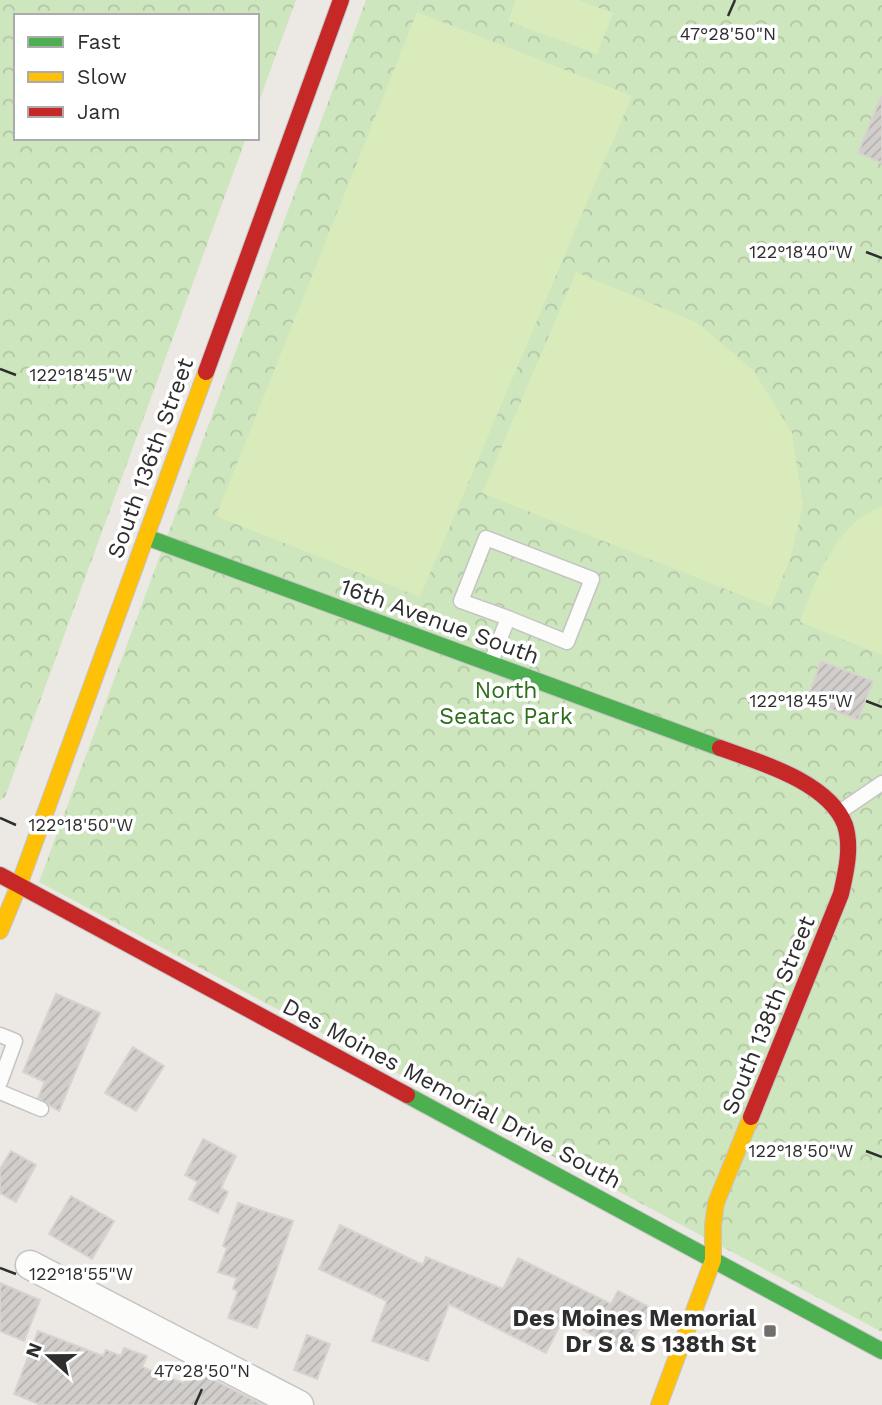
<svg xmlns="http://www.w3.org/2000/svg" width="882" height="1405" font-family="'Work Sans',sans-serif">
<defs>
<pattern id="park-crowns" width="20" height="18" patternUnits="userSpaceOnUse" patternTransform="scale(1.75)"><rect width="20" height="18" fill="#cee6be"/><path d="M2 6a3 3 0 1 1 6 0M12 15a3 3 0 1 1 6 0" fill="none" stroke="#b1c6a4"/></pattern>
<pattern id="building-hatch" width="6" height="6" patternUnits="userSpaceOnUse" patternTransform="scale(1.75)"><rect width="6" height="6" fill="#d1cecb"/><path d="M-1 1l2-2M0 6l6-6M5 7l2-2" fill="none" stroke="#b4b1af"/></pattern>
</defs>
<rect width="100%" height="100%" fill="#ece8e4"/>
<g fill="url(#park-crowns)">
<path d="M0,0H296L257,107V16H16V138H246L5,797L0,800Z"/>
<path d="M366,0H882V1332L39,882Z"/>
</g>
<g fill="#d9eabb">
<path d="M516,0H578L613,13L597,54L508,21Z"/>
<path d="M417,12L632,96L420,597L216,516Z"/>
<path d="M576,272L696,322L753,370L792,433L803,504L791,556L771,607L482,493Z"/>
<path d="M882,506V655L800,622C816,578 835,524 882,506Z"/>
</g>
<g fill="url(#building-hatch)" stroke="#d7d4d0" stroke-width="2">
<path d="M881,97H882V163L858,153Z"/>
<path d="M821,661L873,681L858,720L807,700Z"/>
<path d="M56,994L100,1013L59,1111L38,1098L45,1082L23,1072Z"/>
<path d="M133,1047L164,1066L136,1111L105,1093Z"/>
<path d="M203,1139L236,1156L221,1188L228,1192L218,1213L189,1199L198,1182L185,1175Z"/>
<path d="M11,1151L36,1165L16,1202L0,1193V1169Z"/>
<path d="M71,1196L114,1221L92,1259L49,1234Z"/>
<path d="M238,1203L293,1221L257,1328L228,1318L238,1291L233,1289L237,1278L218,1272L227,1248L223,1246Z"/>
<path d="M340,1225L423,1265L426,1257L503,1289L518,1258L611,1304L618,1291L651,1308L626,1353L563,1319L546,1353L449,1304L428,1361L372,1341L387,1301L319,1269Z"/>
<path d="M0,1283L40,1300L24,1341L0,1331Z"/>
<path d="M38,1331L103,1356L106,1350L121,1356L124,1348L147,1356L142,1367L183,1383L190,1368L263,1405H41L14,1394Z"/>
<path d="M307,1335L330,1344L317,1379L294,1370Z"/>
</g>
<g fill="none" stroke-linecap="round" stroke-linejoin="round">
<g stroke="#c5c4c5" stroke-width="17">
<g id="lane">
<path d="M491,662L508,618L567,642L592,579L486,538L461,601L508,618"/>
<path d="M841,811L882,783"/>
<path d="M0,1035L15,1041L0,1082"/>
<path d="M0,1092L41,1109"/>
</g>
</g>
<g stroke="#c5c4c5" stroke-width="31">
<path id="street" d="M30,1265L299,1405"/>
</g>
<g stroke="#c5c4c5" stroke-width="18">
<g id="fast">
<path d="M146,537L720,748"/>
<path d="M407,1095L882,1351"/>
</g>
</g>
<g stroke="#c5c4c5" stroke-width="18">
<g id="slow">
<path d="M0,931L19,885L206,372"/>
<path d="M659,1405L713,1260V1225L716,1203L751,1117"/>
</g>
</g>
<g stroke="#c5c4c5" stroke-width="18">
<g id="jam">
<path d="M206,372L341,0"/>
<path d="M720,748C759,762 829,782 845,825C852,847 846,872 841,894L751,1117"/>
<path d="M0,875L407,1095"/>
</g>
</g>
<use href="#lane" stroke="#fcfcfb" stroke-width="14"/>
<use href="#street" stroke="#fcfcfb" stroke-width="28"/>
<use href="#fast" stroke="#4caf50" stroke-width="16"/>
<use href="#slow" stroke="#ffc107" stroke-width="16"/>
<use href="#jam" stroke="#c62828" stroke-width="16"/>
</g>
<path fill="none" stroke="#2e2e2e" stroke-width="2.5" d="M728,16L735,0M866,252L882,258M0,369L16,375M866,701L882,707M0,818L16,825M866,1151L882,1157M0,1268L16,1274M195,1405L202,1389"/>
<rect fill="#706f6e" stroke="#fff" stroke-width="2.5" x="763" y="1324" width="14" height="14" rx="3.5"/>
<g text-anchor="middle" stroke-width="7" stroke-linejoin="round" paint-order="stroke">
<g font-size="23" fill="#2e2e2e" stroke="#fff">
<text transform="translate(150 458) rotate(-70)" y="8">South 136th Street</text>
<text transform="translate(440 621) rotate(20)" y="8">16th Avenue South</text>
<text transform="translate(768 1015) rotate(-68)" y="8">South 138th Street</text>
<text transform="translate(452 1093) rotate(28)" y="8">Des Moines Memorial Drive South</text>
</g>
<g font-size="23" fill="#2c6e1b" stroke="#fff">
<text x="506" y="698">North<tspan x="506" dy="26">Seatac Park</tspan></text>
</g>
<g font-size="23" font-weight="bold" fill="#2e2e2e" stroke="#fff" text-anchor="end">
<text x="756" y="1326">Des Moines Memorial<tspan x="756" dy="26">Dr S &amp; S 138th St</tspan></text>
</g>
</g>
<g font-size="18" text-anchor="middle" fill="#2e2e2e" stroke="#fff" stroke-width="7" stroke-linejoin="round" paint-order="stroke">
<text x="728" y="40">47°28'50"N</text>
<text x="801" y="258">122°18'40"W</text>
<text x="81" y="381">122°18'45"W</text>
<text x="801" y="707">122°18'45"W</text>
<text x="81" y="831">122°18'50"W</text>
<text x="801" y="1157">122°18'50"W</text>
<text x="81" y="1280">122°18'55"W</text>
<text x="202" y="1377">47°28'50"N</text>
</g>
<rect x="14" y="14" width="245" height="126" fill="#ffffff" stroke="#ababab" stroke-width="2"/>
<rect x="28" y="37" width="35" height="10" fill="#4caf50" stroke="#ababab" stroke-width="2"/>
<text x="77" y="49" font-size="21" fill="#2e2e2e">Fast</text>
<rect x="28" y="72" width="35" height="10" fill="#ffc107" stroke="#ababab" stroke-width="2"/>
<text x="77" y="84" font-size="21" fill="#2e2e2e">Slow</text>
<rect x="28" y="107" width="35" height="10" fill="#c62828" stroke="#ababab" stroke-width="2"/>
<text x="77" y="119" font-size="21" fill="#2e2e2e">Jam</text>
<g transform="translate(49 1356) rotate(291)" stroke="#ffffff" stroke-width="5" paint-order="stroke">
<path d="M0-5L12 26L0 18L-12 26Z" fill="#2e2e2e"/>
<text y="-10" font-size="19" font-weight="bold" text-anchor="middle" fill="#2e2e2e">N</text>
</g>
</svg>
